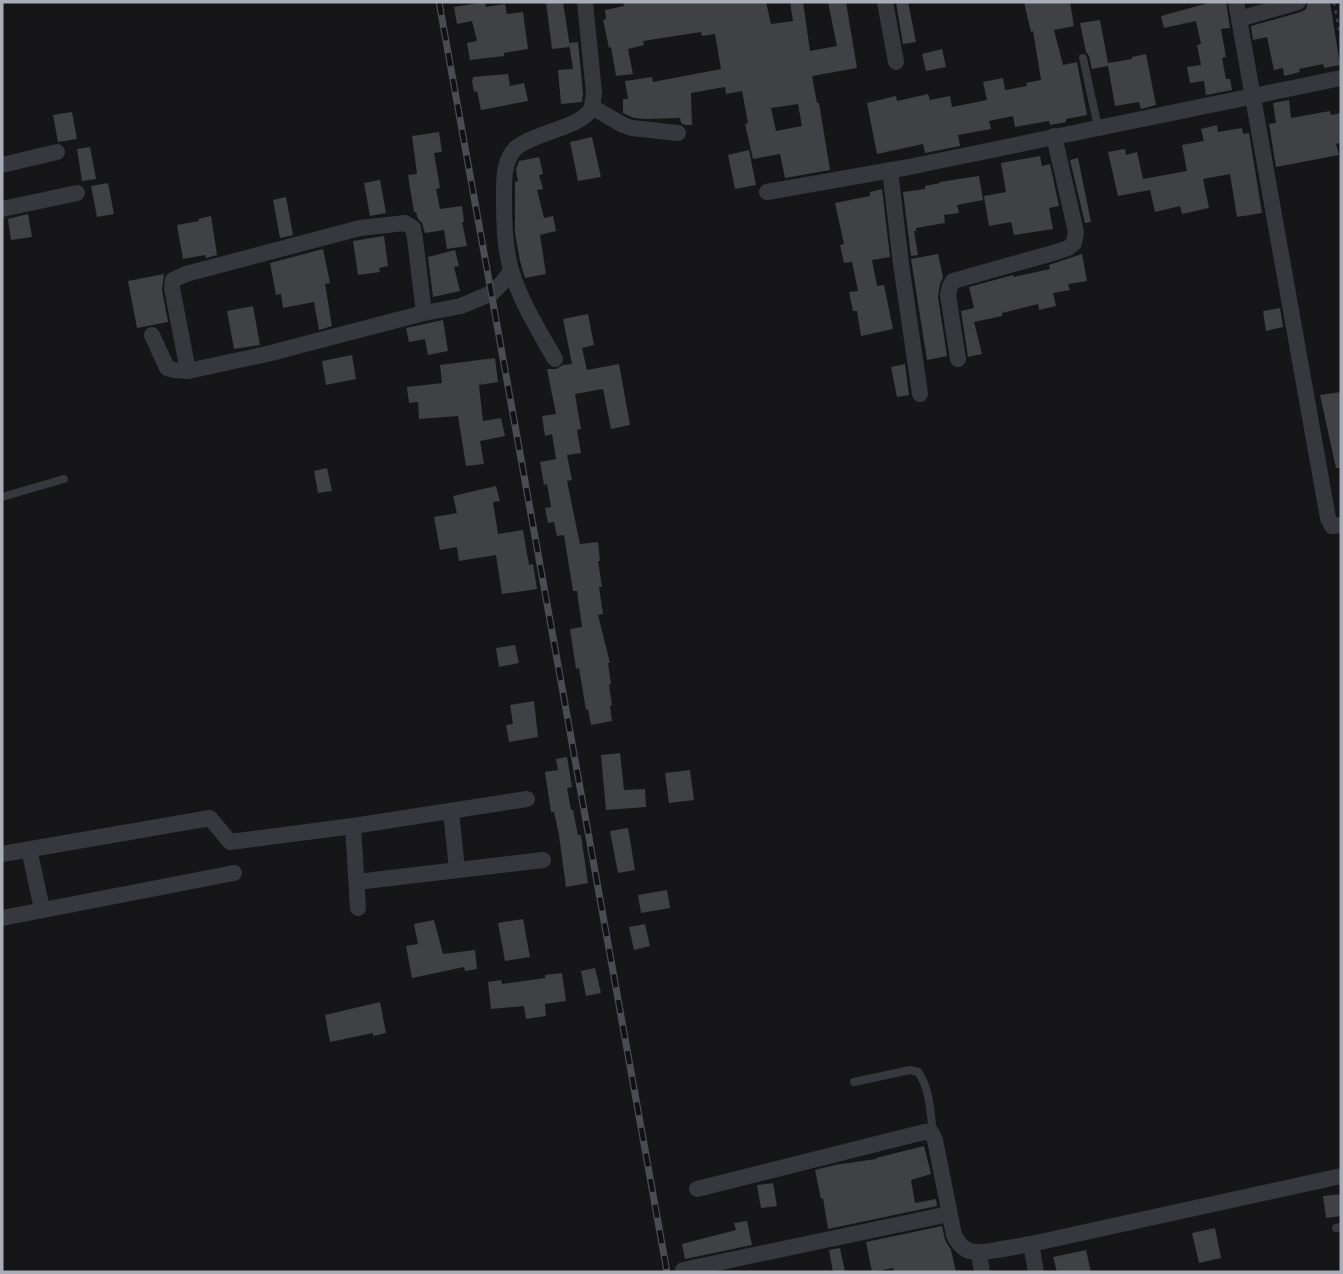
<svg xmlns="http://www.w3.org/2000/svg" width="1343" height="1274" font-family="Overpass,sans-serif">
<rect width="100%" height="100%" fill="#161618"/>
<g fill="#404145" fill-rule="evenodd">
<path d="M485,2L486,7L505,4L507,14L523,12L528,49L504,53V56L470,60L467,43L477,41L472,21L457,24L454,7Z"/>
<path d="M546,2H563L570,47L552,49Z"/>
<path d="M623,2H766L771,24L793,21L790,2H803L810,51L837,46L828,2H846L857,68L812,76L817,103H819L830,170L785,178L780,154L753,159L745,124L748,123L742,91L726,94L725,87L691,93L692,125H685L681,123L680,118L645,119L634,118L623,113V99H628L625,81L652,77L653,82L721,69L715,34L702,36L701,32L643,41L644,45L628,49L633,74L616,76L611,47L609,48L603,20L606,19L605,10L624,6ZM798,104L802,126L776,131L771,108Z"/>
<path d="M896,2H908L916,42L903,44Z"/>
<path d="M1024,2H1070L1074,26L1054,30L1063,65L1077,62L1087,115L1066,119V122L1050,125L1049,121L1015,127L1013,116L989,121L991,129L958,135L960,146L925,153L923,144L877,154L867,103L896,96L897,101L928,94L930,100L950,96L952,107L987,100L983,82L1003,78L1005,90L1027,86L1026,83L1041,80L1033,31L1031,32Z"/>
<path d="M1212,2H1226L1230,28L1221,29L1226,57L1222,58L1226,79H1230L1232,90L1206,95L1204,81L1190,83L1187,67L1201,65L1197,45L1201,44L1196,21L1164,28L1161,16Z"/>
<path d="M1308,2H1330L1340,65L1324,68L1323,64L1299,69L1300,72L1284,76L1283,68L1274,70L1267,37L1253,40L1251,26L1301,12L1306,9Z"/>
<path d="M1100,20L1108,63L1132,59V57L1146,54L1156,105L1141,109L1139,102L1115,106L1108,66L1092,69L1089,56L1086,52L1080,23Z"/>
<path d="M578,42L583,93L582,102L561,104L558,70L573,69L569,43Z"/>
<path d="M942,49L946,67L926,71L922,54Z"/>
<path d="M508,74L510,86L524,83L528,101L481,110L477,91L474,92L472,80L473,79V77Z"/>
<path d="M1289,100L1291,118L1330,111L1331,115L1341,113V143L1336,144L1339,155L1276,167L1269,124L1276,123L1273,103Z"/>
<path d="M72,112L77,139L58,142L53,115Z"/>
<path d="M1217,125L1218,132L1242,128L1243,134L1249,133L1262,213L1237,217L1230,174L1203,179L1209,208L1182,214L1180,206L1155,212L1150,190L1118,196L1108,152L1125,149L1126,155L1137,152L1143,179L1187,171L1182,145L1204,141L1201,129Z"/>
<path d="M439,132L442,152L434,153L440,188L436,189L440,209L462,206L464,222H462L467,246L447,249L444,230L425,233L422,223L418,219L416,212H414L408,175L417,174L412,136Z"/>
<path d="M592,137L601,177L578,181L570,142Z"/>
<path d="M90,147L96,179L82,181L77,149Z"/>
<path d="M749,150L756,185L735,189L728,155Z"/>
<path d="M1040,156L1042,166L1050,164L1059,206L1049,208L1053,229L1014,235L1011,222L989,226L984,196L1006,192L1001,163Z"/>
<path d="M539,157L543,174L539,175L543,189L537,190L544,218L553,216L556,231L540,235L546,274L525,278L520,261L515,233V182L518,181L516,170L519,161Z"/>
<path d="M1078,158L1091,222L1085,223L1070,160Z"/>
<path d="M979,176L983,200L957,205L959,213L944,215L945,223L916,228V231H914L918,255L911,256L903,192L925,189V186L940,183L939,182Z"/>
<path d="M380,180L386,213L370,216L364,183Z"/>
<path d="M108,183L114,214L97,217L91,186Z"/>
<path d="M882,189L890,257L872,260L877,286L884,285L893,329L861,336L857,311H853L849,292L858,291L852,262L844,263L840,245L844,244L835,203L870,196V192Z"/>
<path d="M286,197L293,235L280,238L273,200Z"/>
<path d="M28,214L32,237L11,240L8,219Z"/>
<path d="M211,216L217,255L206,258L205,255L183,259L177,225L199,221L198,219Z"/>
<path d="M384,236L388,266L379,268L380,272L358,275L353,241Z"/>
<path d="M323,249L330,283L325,284L332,326L319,330L314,302L283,308L281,294L276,295L270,263Z"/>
<path d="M455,250L459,266L454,267L460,291L433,297L428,257Z"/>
<path d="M938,254L943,277L940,284L938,297L947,356L927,360L911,259Z"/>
<path d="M1082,254L1087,281L1068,284L1070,290L1053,293L1056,306L1039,310L1038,304L1002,313V316L974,322L982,354L968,357L961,311L974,308L969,287L1013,275L1014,277L1050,269L1049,265Z"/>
<path d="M164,274L162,290L168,322L137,328L128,281Z"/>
<path d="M253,306L260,345L234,349L227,311Z"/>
<path d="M1280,308L1283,327L1266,331L1263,311Z"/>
<path d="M588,314L594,345L582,348L587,370L619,364L630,425L611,429L603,389L575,394L581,429L577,430L581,453L567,455L572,480L567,481L580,544L598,542L600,561H598L602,587H599L603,614L598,615L610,663H608L611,684L609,685L612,705L610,706L612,721L591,725L588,709L586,710L579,668L576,669L570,629L582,627L577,591H573L564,535L557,536L554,522L548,523L545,508L551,507L547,484L544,485L540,462L556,459L552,434L545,436L542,416L556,414L547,369H556L563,365L572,364L563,319Z"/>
<path d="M443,320L448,351L428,355L425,339L409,342L406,328Z"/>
<path d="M352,355L356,379L326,385L322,361Z"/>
<path d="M495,358L498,382L479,385L483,421L501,418L505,436L480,441L484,464L466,466L458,416L419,419L418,402L409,403L407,387L442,383L440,365Z"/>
<path d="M905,364L909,395L897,397L891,367Z"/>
<path d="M1341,392V468H1336L1320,395Z"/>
<path d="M327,468L332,491L318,493L314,471Z"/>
<path d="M496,486L500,501L493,502L498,534L523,530L529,565L533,564L537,589L502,594L496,555L459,561L457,547L440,550L434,517L457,513L453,496Z"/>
<path d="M515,645L519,663L499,667L496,648Z"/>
<path d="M534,701L538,737L509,742L506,725L513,724L510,705Z"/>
<path d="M620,753L624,790L645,789L646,807L606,810L601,755Z"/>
<path d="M567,757L572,787L567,788L571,810H573L578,835H581L588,883L566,887L559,835L554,812H551L545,772L558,770L556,759Z"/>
<path d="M690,770L694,800L669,803L665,773Z"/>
<path d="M628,828L635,870L618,873L610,831Z"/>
<path d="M667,890L670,908L641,913L638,895Z"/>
<path d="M523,919L530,957L505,961L498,923Z"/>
<path d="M434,920L443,954L475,950L477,969L465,971L464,967L412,978L406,946L418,944L414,924Z"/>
<path d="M645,924L650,946L634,950L629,927Z"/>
<path d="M595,968L601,993L586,996L581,971Z"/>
<path d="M562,973L566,1001L545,1004L546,1016L526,1019L524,1006L491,1009L488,982L501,980L502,984L545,978V975Z"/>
<path d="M380,1002L386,1033L373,1036V1033L330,1042L325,1015Z"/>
<path d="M924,1146L931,1174L911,1180L915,1203L936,1199L937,1206L828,1229L823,1198L821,1199L815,1170L835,1165L876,1159V1158Z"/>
<path d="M773,1183L777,1206L761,1208L757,1185Z"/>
<path d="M1341,1194V1216L1326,1218L1323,1196Z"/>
<path d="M747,1221L752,1245L685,1259L682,1244L736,1230L734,1223Z"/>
<path d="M942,1226L945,1240L951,1250L956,1272H894L893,1268L872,1272L866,1242Z"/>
<path d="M1215,1228L1221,1258L1199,1263L1192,1233Z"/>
<path d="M840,1248L845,1272H833L829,1250Z"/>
<path d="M1086,1250L1091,1272H1057L1053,1257Z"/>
</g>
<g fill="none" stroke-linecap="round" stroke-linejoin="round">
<path stroke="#3d3f44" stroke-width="2.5" stroke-dasharray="3.5 5" stroke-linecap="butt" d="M1334,2L1341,40"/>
<g stroke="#37383d" stroke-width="8">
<path d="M1083,58L1098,127"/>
<path d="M2,497L64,479"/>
<path d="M854,1082L910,1070L918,1072C930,1088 930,1112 933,1132"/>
<path d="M1336,1228L1341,1227"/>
</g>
<g stroke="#37383d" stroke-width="16">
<path d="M885,2L896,62"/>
<path d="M1236,2L1328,518L1332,526L1341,525"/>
<path d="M1239,19L1298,2"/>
<path d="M592,107L623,125L632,128L678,133"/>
<path d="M2,165L57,152"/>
<path d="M890,170L901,264L920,394"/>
<path d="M767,192L909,167L1341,78"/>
<path d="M2,209L77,193"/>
<path d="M152,335L167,368L174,370L188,371L267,354L424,313L461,306L492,293L502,283L511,271"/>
<path d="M555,359C539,331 522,304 512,273C504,248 504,219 504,193C504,178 504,159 516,148C533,133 582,127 591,109C593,105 593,98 594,93L585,2"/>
<path d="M958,359L948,295L950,286L953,281L1053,253L1068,248L1074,243L1076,232L1054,136"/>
<path d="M188,371L172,288L173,280L186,274L360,228L405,223L413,228L415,239L424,313"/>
<path d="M451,811L457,870"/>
<path d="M353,826L527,799"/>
<path d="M29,849L42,909"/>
<path d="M2,854L210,818L230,842L353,826L358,908"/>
<path d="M357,882L543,860"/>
<path d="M2,918L234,873"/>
<path d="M697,1189L904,1137L925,1132H931L935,1140L954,1235C964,1256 977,1253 997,1250C1008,1248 1020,1246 1031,1244L1341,1176"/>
<path d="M1031,1244L1036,1272"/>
<path d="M979,1253L982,1272"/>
<path d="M683,1270L949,1214"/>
</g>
<g stroke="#4a4c52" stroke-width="7">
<path id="rail" d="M439,2L667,1272"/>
</g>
<use href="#rail" stroke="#111113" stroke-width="4.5" stroke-dasharray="13" stroke-linecap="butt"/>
</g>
<rect width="1343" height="1274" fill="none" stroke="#a8adb8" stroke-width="7"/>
</svg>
